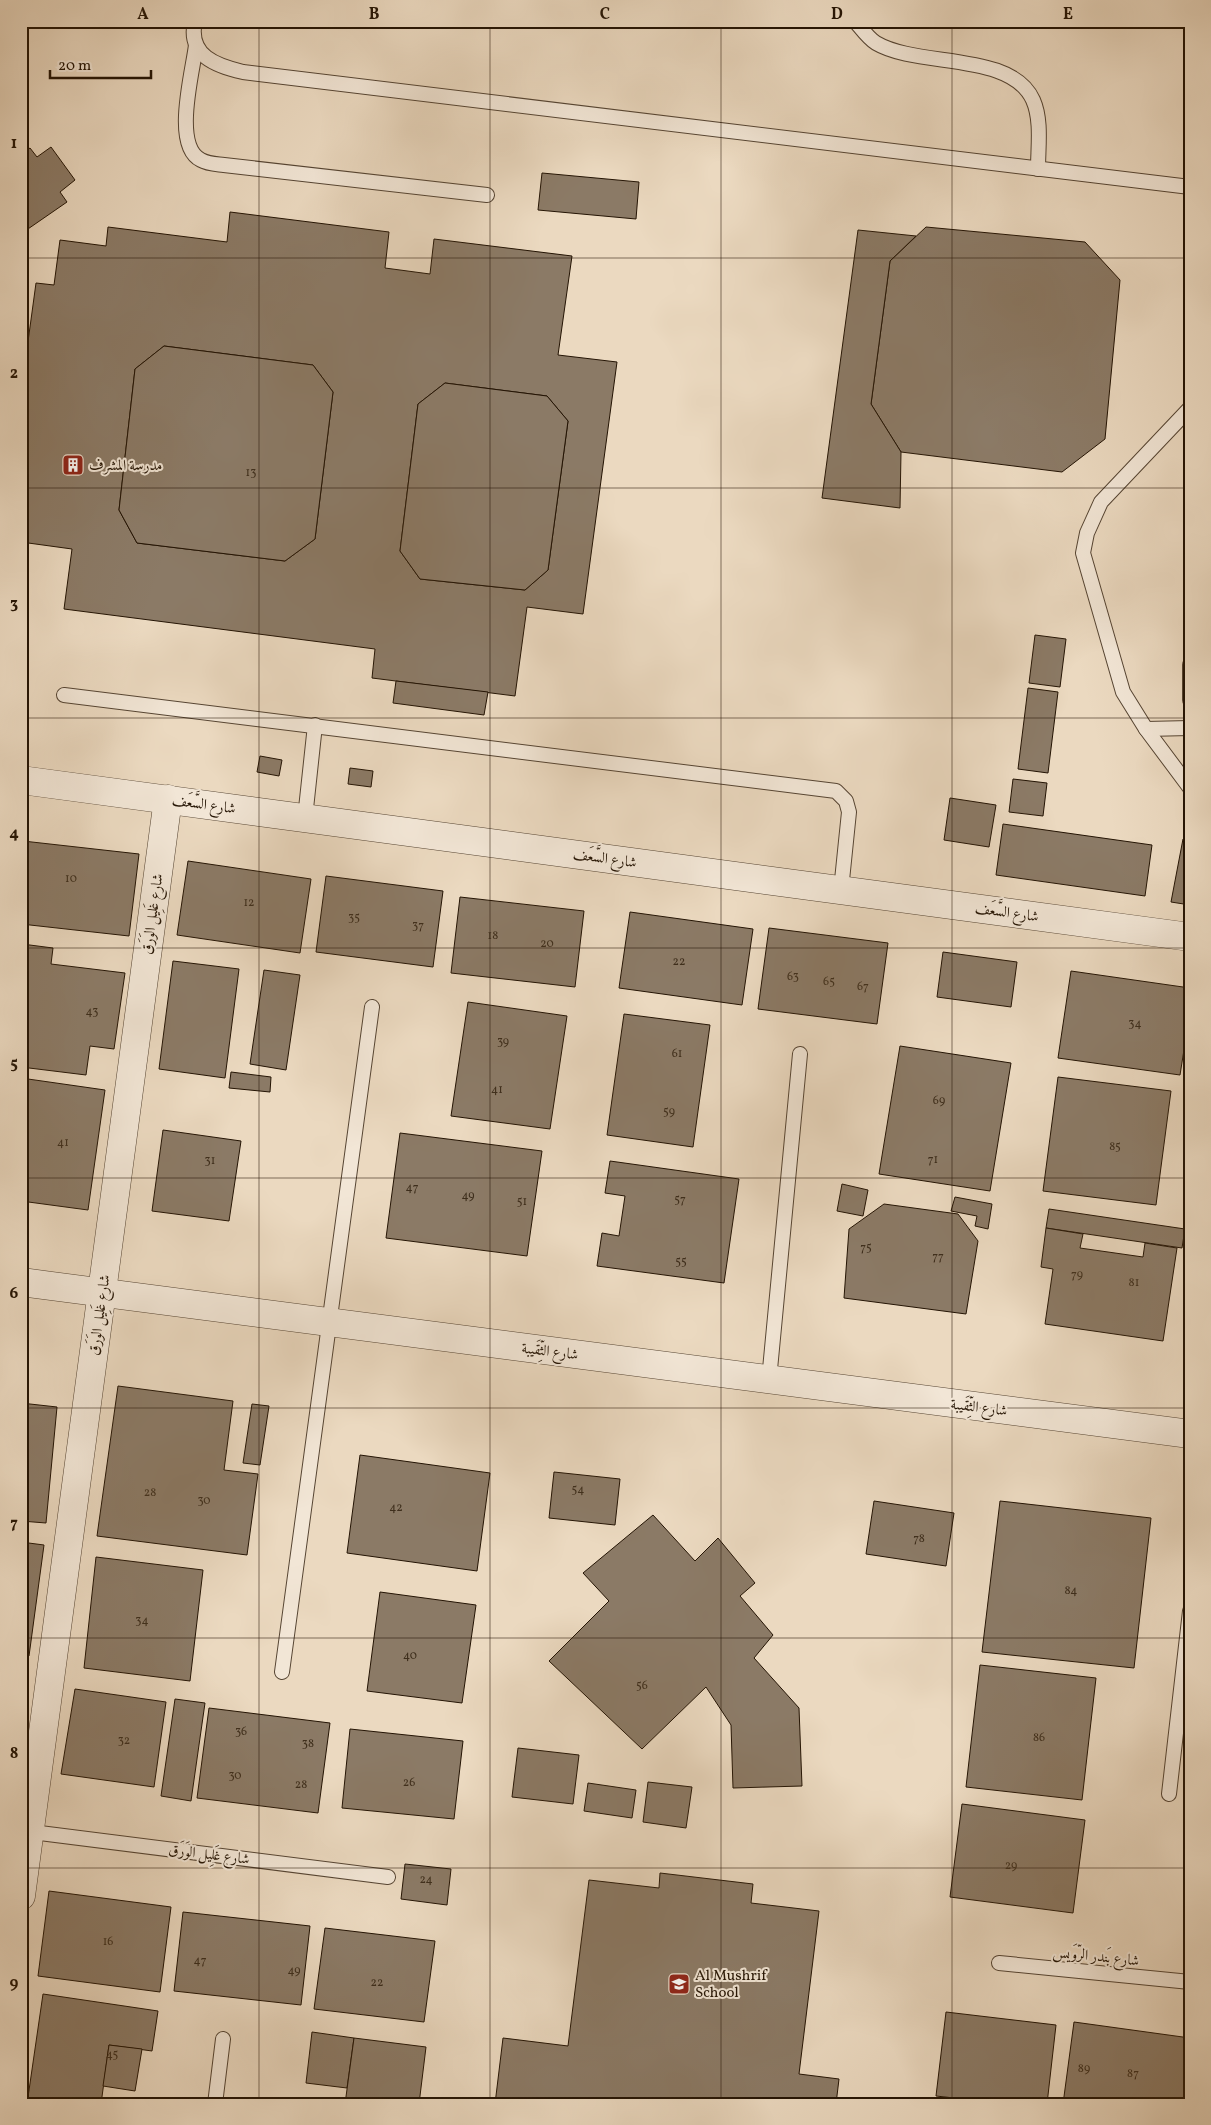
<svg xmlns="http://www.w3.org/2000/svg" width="1211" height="2125" font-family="Vollkorn,Amiri,serif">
<rect width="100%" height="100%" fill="#ebd9c0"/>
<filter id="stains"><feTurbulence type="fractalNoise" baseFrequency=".004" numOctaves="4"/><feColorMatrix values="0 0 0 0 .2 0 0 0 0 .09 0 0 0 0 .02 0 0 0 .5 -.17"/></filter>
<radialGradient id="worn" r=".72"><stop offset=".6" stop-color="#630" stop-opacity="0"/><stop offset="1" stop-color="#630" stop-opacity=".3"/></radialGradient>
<g fill="#8b7a66" stroke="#241404" fill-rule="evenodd">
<path d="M51,147L75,180L60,192L67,202L25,231L21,225V154L30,148L37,157Z"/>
<path d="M542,173L639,182L636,219L538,210Z"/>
<path d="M230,212L389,232L385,268L430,274L434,239L572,256L558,355L617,362L583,614L527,607L515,696L372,678L375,649L64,609L72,549L21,542V393L36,283L54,285L60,240L106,246L108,227L227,242ZM164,346L313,365L333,392L315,539L285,561L137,543L119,510L135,369ZM445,383L547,396L568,421L548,570L525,590L420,579L400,551L418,404Z"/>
<path d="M926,227L1085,242L1120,280L1105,439L1062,472L901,452L871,404L890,261Z"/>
<path d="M858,230L916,236L890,261L871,404L901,452L900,508L822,498Z"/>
<path d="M164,346L313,365L333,392L315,539L285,561L137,543L119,510L135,369Z"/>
<path d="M445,383L547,396L568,421L548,570L525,590L420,579L400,551L418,404Z"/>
<path d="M1035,635L1066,639L1060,687L1029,683Z"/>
<path d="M396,681L488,692L484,715L393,703Z"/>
<path d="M1028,688L1058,692L1048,773L1018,769Z"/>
<path d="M260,756L282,760L279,776L257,772Z"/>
<path d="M350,768L373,771L371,787L348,784Z"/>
<path d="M1013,779L1047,783L1043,816L1009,812Z"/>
<path d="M950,798L996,805L989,847L944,840Z"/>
<path d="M1003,824L1152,845L1145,896L996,875Z"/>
<path d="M1183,839L1190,840V905L1171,902Z"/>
<path d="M23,841L139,854L129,936L21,924Z"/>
<path d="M188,861L311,879L300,953L177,935Z"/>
<path d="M326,876L443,891L433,967L316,952Z"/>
<path d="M460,897L584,911L575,987L451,973Z"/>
<path d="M630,912L753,929L742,1005L619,988Z"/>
<path d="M769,928L888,943L877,1024L758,1009Z"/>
<path d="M22,944L53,948L51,964L125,973L114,1049L90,1046L86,1075L21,1067Z"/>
<path d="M943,952L1017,962L1011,1007L937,997Z"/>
<path d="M173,961L239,969L225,1078L159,1069Z"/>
<path d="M264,970L300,975L286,1070L250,1064Z"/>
<path d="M1071,971L1190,988V1012L1180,1075L1058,1058Z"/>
<path d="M468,1002L567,1016L550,1129L451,1116Z"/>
<path d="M624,1014L710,1025L693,1147L607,1135Z"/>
<path d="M900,1046L1011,1063L990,1191L879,1174Z"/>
<path d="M231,1072L271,1077L270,1092L229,1088Z"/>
<path d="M1058,1077L1171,1091L1156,1205L1043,1191Z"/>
<path d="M21,1078L105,1090L88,1210L21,1201Z"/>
<path d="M163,1130L241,1141L229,1221L152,1211Z"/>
<path d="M400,1133L542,1151L527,1256L386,1238Z"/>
<path d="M610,1161L739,1179L724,1283L597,1266L602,1233L619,1236L625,1196L605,1193Z"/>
<path d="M842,1184L868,1190L863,1216L837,1211Z"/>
<path d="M955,1197L992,1204L988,1229L975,1226L977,1216L951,1211Z"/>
<path d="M884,1204L958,1214L978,1241L966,1314L844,1298L849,1229Z"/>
<path d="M1049,1209L1185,1229L1182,1248L1046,1228Z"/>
<path d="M1046,1228L1083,1234L1080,1248L1143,1257L1145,1243L1177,1248L1163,1341L1045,1324L1053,1269L1041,1267Z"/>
<path d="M118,1386L233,1401L224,1470L258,1474L247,1555L97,1536Z"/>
<path d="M21,1403L57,1407L46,1523L21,1521Z"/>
<path d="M252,1404L269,1406L260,1465L243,1463Z"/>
<path d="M360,1455L490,1473L477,1571L347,1553Z"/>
<path d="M554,1472L620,1479L615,1525L549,1518Z"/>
<path d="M874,1501L954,1513L946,1566L866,1554Z"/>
<path d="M1000,1501L1151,1518L1134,1668L982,1652Z"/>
<path d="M653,1515L695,1561L718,1538L755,1583L740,1596L773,1635L754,1658L799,1708L802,1786L733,1788L731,1725L706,1687L642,1749L549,1661L609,1601L583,1573Z"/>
<path d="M21,1542L44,1545L29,1656L21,1655Z"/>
<path d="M96,1557L203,1570L190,1681L84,1668Z"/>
<path d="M380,1592L476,1605L462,1703L367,1691Z"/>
<path d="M980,1665L1096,1678L1082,1800L966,1787Z"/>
<path d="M75,1689L166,1702L154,1787L61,1774Z"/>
<path d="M175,1699L205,1703L191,1801L161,1796Z"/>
<path d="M209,1708L330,1723L318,1813L197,1798Z"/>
<path d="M350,1729L463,1741L454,1819L342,1808Z"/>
<path d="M518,1748L579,1755L573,1804L512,1797Z"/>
<path d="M648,1782L692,1787L686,1828L643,1822Z"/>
<path d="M588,1783L636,1790L632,1818L584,1811Z"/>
<path d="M962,1804L1085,1820L1073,1913L950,1897Z"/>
<path d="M405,1864L451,1869L447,1905L401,1899Z"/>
<path d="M660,1873L753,1884L751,1903L819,1911L799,2074L839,2079L836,2104H495L503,2038L568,2046L589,1880L659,1888Z"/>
<path d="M49,1891L171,1907L160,1992L38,1976Z"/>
<path d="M183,1912L310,1926L301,2005L174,1991Z"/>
<path d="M325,1928L435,1941L424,2022L314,2009Z"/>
<path d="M43,1994L158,2011L152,2051L109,2045L101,2104H27Z"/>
<path d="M946,2012L1056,2025L1047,2104H1008L936,2096Z"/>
<path d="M1074,2022L1190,2038V2076L1186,2104H1063Z"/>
<path d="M312,2032L354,2038L347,2088L306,2083Z"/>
<path d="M354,2038L426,2047L419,2104H345Z"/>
<path d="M109,2045L142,2049L135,2091L103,2086Z"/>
</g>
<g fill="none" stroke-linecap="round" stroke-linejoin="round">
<g stroke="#564533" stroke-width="16">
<g id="lane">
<path d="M195,21C187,56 217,66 243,72L1190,187"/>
<path d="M855,21C861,28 869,39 876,43C918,68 1011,51 1033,100C1042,120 1038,147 1038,169"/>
<path d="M196,45C193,71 172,146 201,160C208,164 216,164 224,165L487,195"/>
<path d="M1190,408L1101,502L1087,533L1083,553L1123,692L1146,729L1190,788"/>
<path d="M1190,665V700"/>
<path d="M64,695L836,791L846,801L849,812L841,890"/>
<path d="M1146,729L1190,728"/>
<path d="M305,818L315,725"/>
<path d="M769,1380L800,1054"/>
<path d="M282,1672L372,1007"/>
<path d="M1169,1794L1190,1611"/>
<path d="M24,1831L388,1877"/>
<path d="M999,1963L1190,1982"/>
<path d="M215,2104L223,2039"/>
</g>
</g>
<g stroke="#564533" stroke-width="29">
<g id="street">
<path d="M21,780L1190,937"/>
<path d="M21,1282L1190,1434"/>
<path d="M21,1896L168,799"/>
</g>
</g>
<use href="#lane" stroke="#f2e6d6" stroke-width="14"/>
<use href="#street" stroke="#f2e6d6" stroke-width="28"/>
</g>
<path fill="none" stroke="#241404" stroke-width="1" stroke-opacity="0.55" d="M259,21V2104M490,21V2104M721,21V2104M952,21V2104M21,258H1190M21,488H1190M21,718H1190M21,948H1190M21,1178H1190M21,1408H1190M21,1638H1190M21,1868H1190"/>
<defs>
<g id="building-square" transform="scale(1.125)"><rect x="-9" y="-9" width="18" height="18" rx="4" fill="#8f2418" stroke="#f2e6d6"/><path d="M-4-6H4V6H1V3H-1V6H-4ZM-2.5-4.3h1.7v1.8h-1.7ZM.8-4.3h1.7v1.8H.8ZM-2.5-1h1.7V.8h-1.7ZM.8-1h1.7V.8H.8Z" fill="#fff"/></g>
<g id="school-square" transform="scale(1.125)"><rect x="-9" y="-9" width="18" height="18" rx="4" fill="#8f2418" stroke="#f2e6d6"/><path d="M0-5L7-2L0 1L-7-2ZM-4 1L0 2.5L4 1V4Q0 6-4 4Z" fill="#fff"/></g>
</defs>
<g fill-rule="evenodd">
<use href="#building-square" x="73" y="465"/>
<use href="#school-square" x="679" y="1984"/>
</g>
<g text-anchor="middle" stroke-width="4" stroke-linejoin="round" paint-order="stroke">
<g font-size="12" fill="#3e2e1c">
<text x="251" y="476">13</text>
<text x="71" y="882">10</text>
<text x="249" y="906">12</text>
<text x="354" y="921">35</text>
<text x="418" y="929">37</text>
<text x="493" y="939">18</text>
<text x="547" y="947">20</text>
<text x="679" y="965">22</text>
<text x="793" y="980">63</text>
<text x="829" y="985">65</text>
<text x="863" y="990">67</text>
<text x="92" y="1015">43</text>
<text x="1135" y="1027">34</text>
<text x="503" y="1045">39</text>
<text x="677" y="1057">61</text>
<text x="497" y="1093">41</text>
<text x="939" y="1104">69</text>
<text x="669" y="1115">59</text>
<text x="63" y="1146">41</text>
<text x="1115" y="1150">85</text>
<text x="933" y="1163">71</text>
<text x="210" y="1164">31</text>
<text x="412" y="1191">47</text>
<text x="468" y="1199">49</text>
<text x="680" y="1203">57</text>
<text x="522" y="1205">51</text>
<text x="866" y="1251">75</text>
<text x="938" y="1260">77</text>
<text x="681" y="1265">55</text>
<text x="1077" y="1278">79</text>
<text x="1134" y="1286">81</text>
<text x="578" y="1493">54</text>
<text x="150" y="1496">28</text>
<text x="204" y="1504">30</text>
<text x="396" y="1511">42</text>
<text x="919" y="1542">78</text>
<text x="1071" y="1594">84</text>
<text x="142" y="1624">34</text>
<text x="410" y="1659">40</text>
<text x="642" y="1689">56</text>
<text x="241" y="1735">36</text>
<text x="1039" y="1741">86</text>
<text x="124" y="1744">32</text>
<text x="308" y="1747">38</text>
<text x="235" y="1779">30</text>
<text x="409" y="1786">26</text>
<text x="301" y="1788">28</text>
<text x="1011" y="1869">29</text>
<text x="426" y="1883">24</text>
<text x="108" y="1945">16</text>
<text x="200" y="1964">47</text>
<text x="294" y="1974">49</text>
<text x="377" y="1986">22</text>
<text x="112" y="2058">45</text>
<text x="1084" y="2072">89</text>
<text x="1133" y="2077">87</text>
</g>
<g font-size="15" fill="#241404" stroke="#f2e6d6" text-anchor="start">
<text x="89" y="470">مدرسة المشرف</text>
<text x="695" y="1980">Al Mushrif<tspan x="695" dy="17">School</tspan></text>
</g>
<g font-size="15" fill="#241404" stroke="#f2e6d6">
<text transform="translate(204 804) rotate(8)" y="5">شارع السَّعَف</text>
<text transform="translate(605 858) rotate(8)" y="5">شارع السَّعَف</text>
<text transform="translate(1007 912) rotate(8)" y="5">شارع السَّعَف</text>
<text transform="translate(152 914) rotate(-82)" y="5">شارع غَلِيل الوَرَق</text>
<text transform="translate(99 1315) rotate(-82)" y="5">شارع غَلِيل الوَرَق</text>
<text transform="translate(550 1351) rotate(7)" y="5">شارع الثِّقَيبة</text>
<text transform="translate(979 1407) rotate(7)" y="5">شارع الثِّقَيبة</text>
<text transform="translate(209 1854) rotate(7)" y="5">شارع غَلِيل الوَرَق</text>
<text transform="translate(1096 1956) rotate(6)" y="5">شارع بَندر الرّوَيس</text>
</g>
</g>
<rect width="1211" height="2125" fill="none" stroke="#ebd9c0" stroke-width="55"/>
<path d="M50 70v8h101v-8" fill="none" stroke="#241404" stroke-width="2.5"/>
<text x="58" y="70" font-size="15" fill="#241404" stroke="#f2e6d6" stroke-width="4" paint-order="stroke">20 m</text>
<rect x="28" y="28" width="1156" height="2070" fill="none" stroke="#241404" stroke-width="2"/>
<g font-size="16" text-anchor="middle" font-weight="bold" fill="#241404">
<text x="143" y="19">A</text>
<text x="374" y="19">B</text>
<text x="605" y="19">C</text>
<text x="837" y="19">D</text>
<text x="1068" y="19">E</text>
<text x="14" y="148">1</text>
<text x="14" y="378">2</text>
<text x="14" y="608">3</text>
<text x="14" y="838">4</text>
<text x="14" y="1068">5</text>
<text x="14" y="1298">6</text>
<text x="14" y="1528">7</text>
<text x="14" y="1758">8</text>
<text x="14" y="1988">9</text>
</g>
<rect width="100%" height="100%" filter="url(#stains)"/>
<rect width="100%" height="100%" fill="url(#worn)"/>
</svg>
